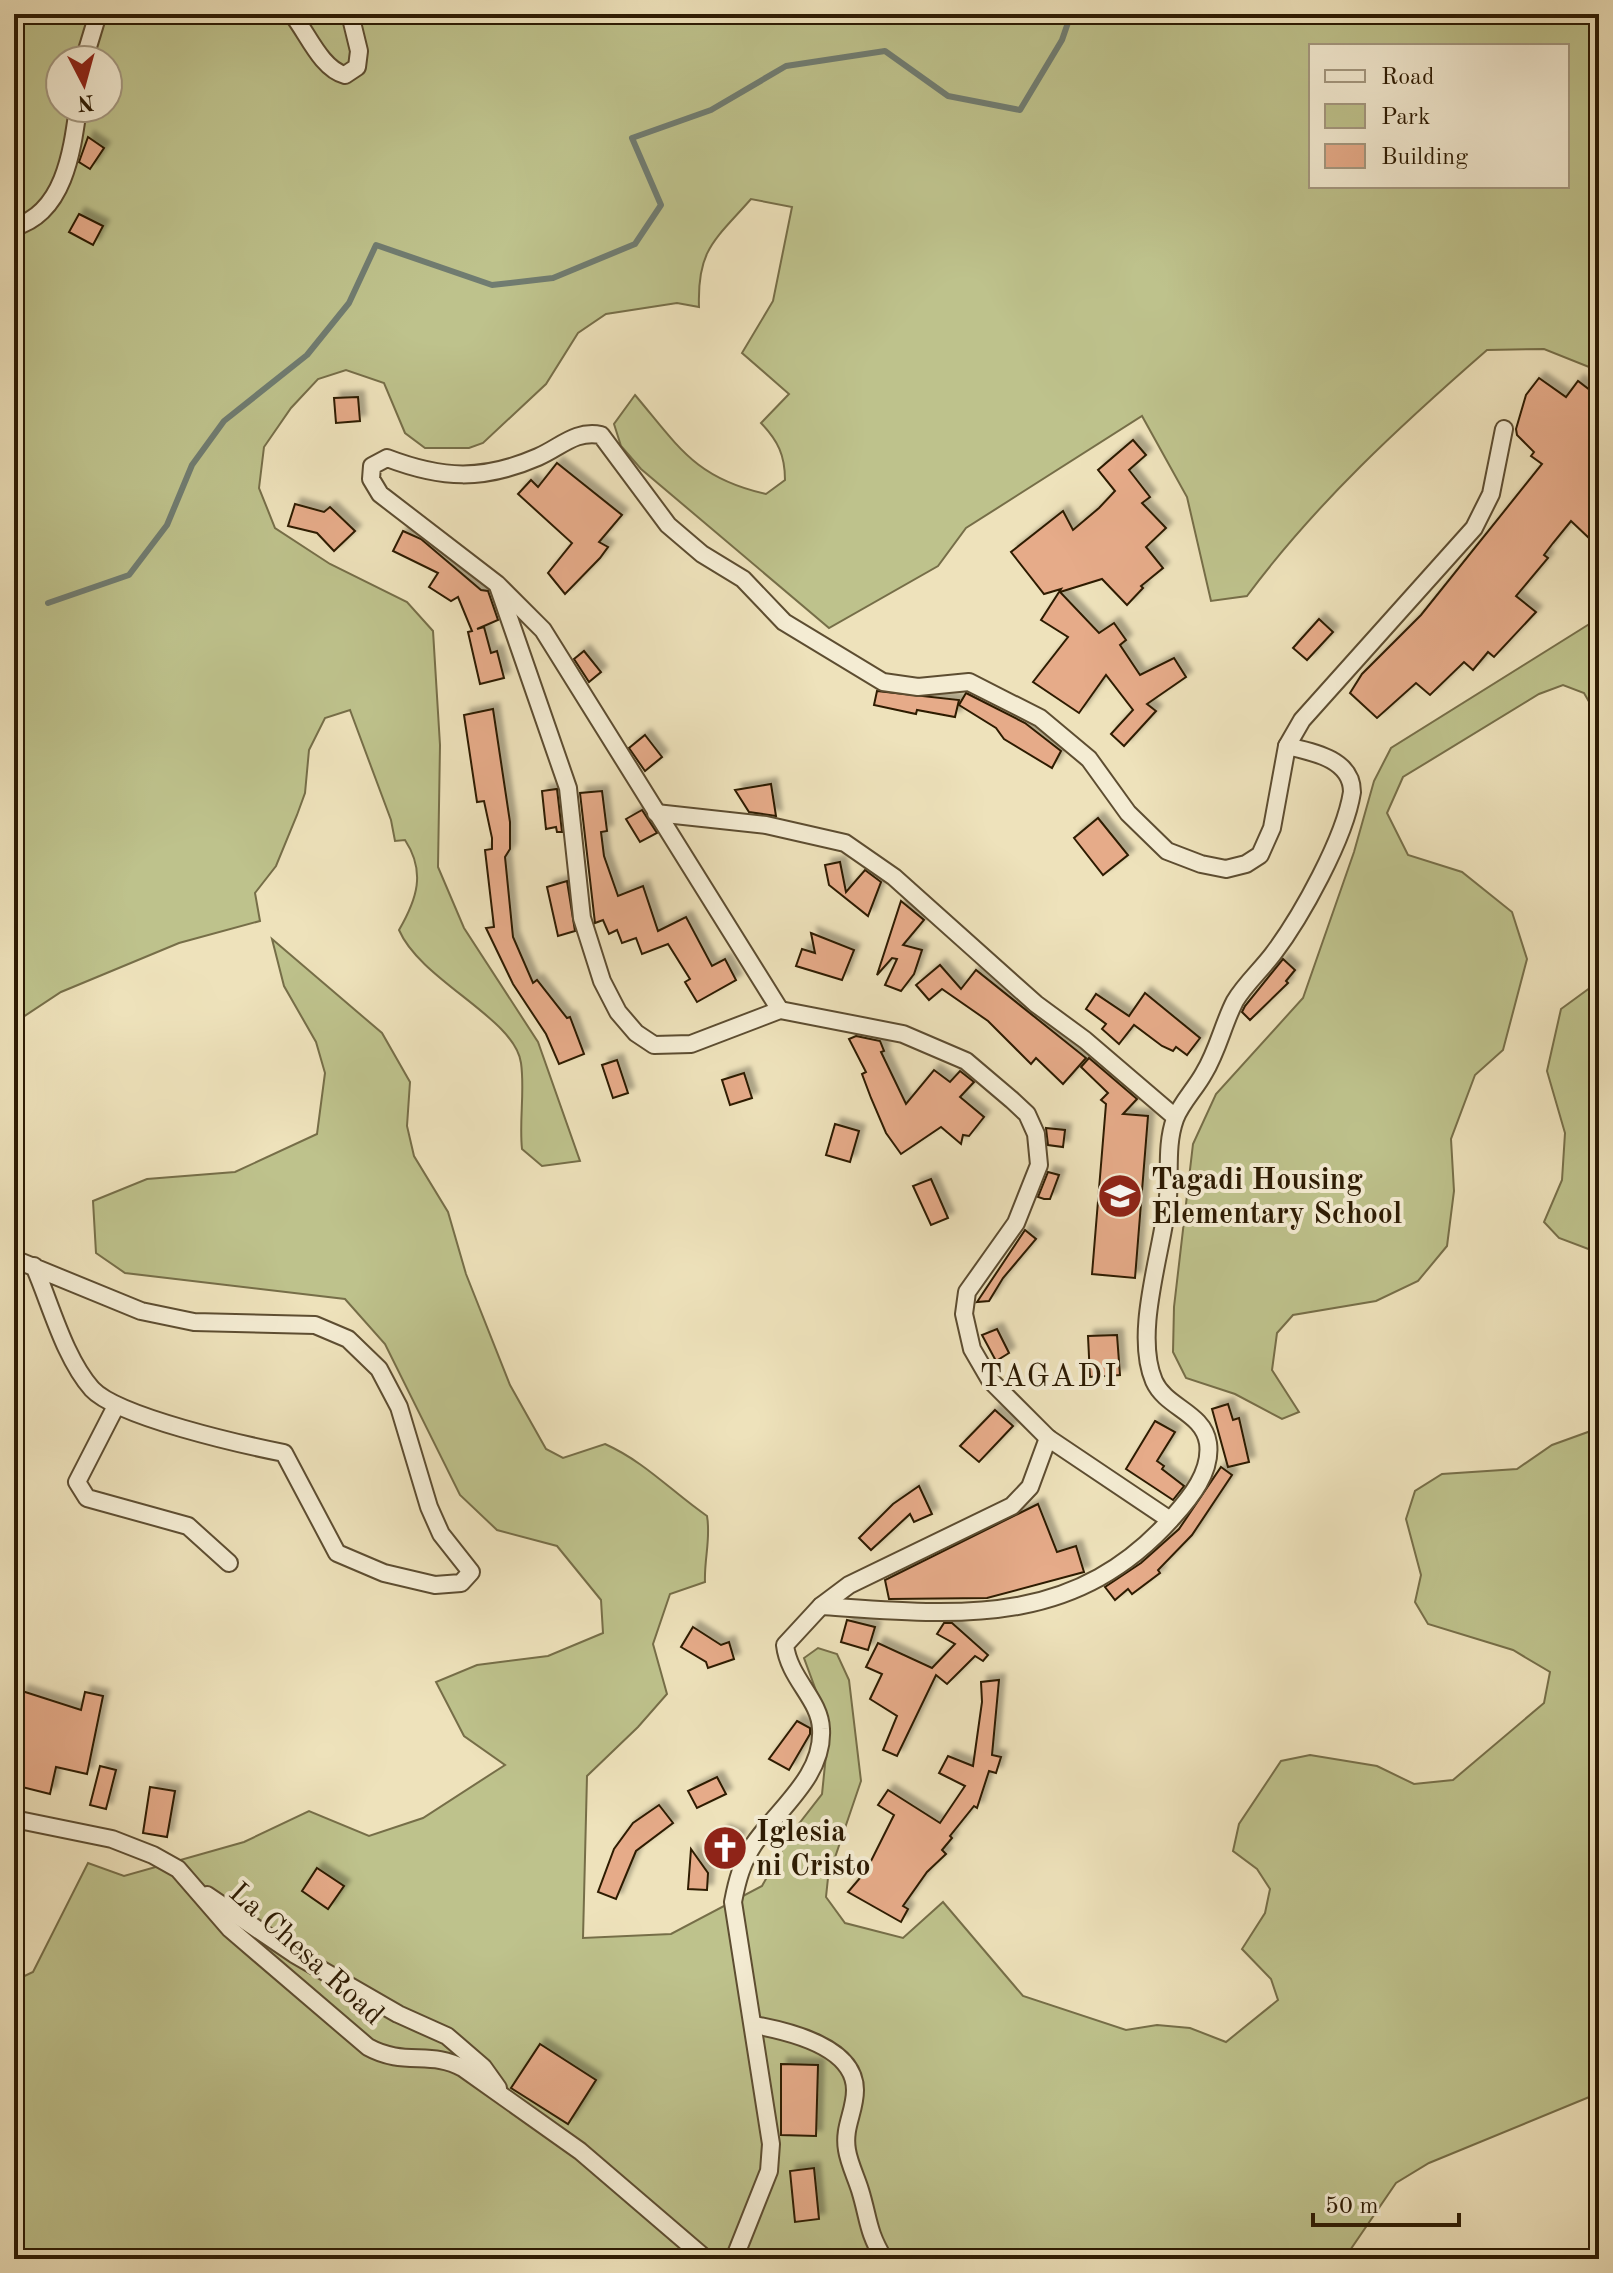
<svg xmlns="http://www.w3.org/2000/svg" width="1613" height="2273" font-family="'Old Standard TT',serif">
<defs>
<filter id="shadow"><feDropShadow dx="6" dy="-6" stdDeviation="2" flood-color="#0004"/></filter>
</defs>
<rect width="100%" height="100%" fill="#eee2bb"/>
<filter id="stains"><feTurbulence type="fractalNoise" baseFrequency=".0025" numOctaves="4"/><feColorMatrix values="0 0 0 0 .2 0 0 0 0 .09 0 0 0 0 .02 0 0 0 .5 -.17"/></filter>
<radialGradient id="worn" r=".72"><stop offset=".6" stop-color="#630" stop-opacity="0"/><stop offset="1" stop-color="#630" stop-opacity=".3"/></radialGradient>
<g fill="#bec28c" stroke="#766e48" stroke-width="2" fill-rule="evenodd">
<path d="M14,14H1599V371L1544,349L1487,350C1401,425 1316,503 1247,596L1211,601L1187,497L1142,416L966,528L938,566L829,628L641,469L621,446L614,424L635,395C679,447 695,478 766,494L785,480C785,455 778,441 761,423L789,394L742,353L773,301L792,207L751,199C715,240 697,249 699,307L677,303L606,314L578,333L546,384L483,443L469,448H425L405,433L384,383L346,370L318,379L291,408L264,447L259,488L275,528L330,564L407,602L433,631L440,745L438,867L464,928L538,1042L580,1161L542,1166L522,1149C519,1121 525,1091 521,1063C515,1018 421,981 399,930C417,899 426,872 405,840L395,841L391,820L350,710L325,718L309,750L305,793L297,815L276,866L255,893L260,921L179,943L61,992L14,1023ZM1311,46H1567V186H1311ZM60,60H108V108H60Z"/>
<path d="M1599,618V719L1584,693L1563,685L1539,694L1403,777L1387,813L1408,855L1462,872L1512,912L1527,959L1503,1050L1475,1075L1451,1139L1454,1191L1447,1246L1418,1281L1376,1301L1293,1315L1277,1333L1272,1370L1299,1412L1282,1419L1235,1394L1186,1378L1173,1352L1174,1307L1193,1144L1216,1094L1303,998L1354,852L1374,781L1391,748Z"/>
<path d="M272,939L382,1033L410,1082L407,1126L414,1156L448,1212L466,1274L510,1385L546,1449L563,1458L605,1444C645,1462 671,1491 707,1516C711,1539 704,1559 705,1582L670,1594L653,1644L667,1694L638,1727L587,1776L583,1938L671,1934L762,1886L791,1834L822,1794L829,1726L804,1658L818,1648L837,1654L849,1680L861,1781L828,1878L826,1897L845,1923L903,1938L943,1902L1023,1996L1126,2030L1157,2025L1190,2028L1226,2042L1278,2000L1271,1979L1242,1949L1265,1913L1270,1889L1257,1869L1233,1851L1239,1824L1281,1761L1310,1755L1377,1766L1414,1784L1453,1780L1544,1703L1550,1672L1513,1650L1428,1624L1415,1602L1421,1575L1406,1519L1415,1491L1442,1474L1517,1469L1552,1445L1599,1428V2093L1429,2163L1396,2183L1344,2259H14V1981L33,1972L88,1863L124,1876L244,1842L309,1811L369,1836L423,1818L505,1765L464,1736L436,1682L477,1665L548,1656L603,1633L601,1600L557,1546L497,1530L460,1495L385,1344L345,1299L125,1273L96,1253L93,1201L147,1179L235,1172L317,1134L325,1073L316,1042L284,986Z"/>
<path d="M1598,982H1599V1253L1559,1238L1544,1222L1562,1180L1565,1133L1547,1071L1561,1009Z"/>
</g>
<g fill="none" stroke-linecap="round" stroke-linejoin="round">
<path stroke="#707c71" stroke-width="6" d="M48,603L129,575L167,525L192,465L224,421L307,355L349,303L376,245L492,285L553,278L635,244L661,205L632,138L711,110L786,66L885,51L948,96L1020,110L1062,40L1071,14"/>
</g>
<g fill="#e6ab89" stroke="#2d1b03" stroke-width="2" filter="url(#shadow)">
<path d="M88,137L104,148L90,169L79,162Z"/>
<path d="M79,214L103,226L93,245L69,232Z"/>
<path d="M1539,378L1566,397L1578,381L1599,397V529L1590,539L1571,521L1553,543L1544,555L1548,558L1516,596L1536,612L1494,657L1488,652L1473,670L1464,662L1430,695L1416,683L1377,718L1350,693L1362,674L1421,615L1542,464L1531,456L1534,452L1517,435L1516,429L1526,395Z"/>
<path d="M358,397L360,421L336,423L334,398Z"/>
<path d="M1133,440L1146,455L1129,470L1150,497L1142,503L1166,528L1146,547L1163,568L1141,586L1143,588L1127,605L1102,579L1060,592L1099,633L1114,623L1126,640L1120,645L1140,675L1174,658L1186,677L1147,704L1156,711L1124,746L1111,734L1133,710L1106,675L1079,713L1033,682L1068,637L1041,620L1061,589L1044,594L1011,552L1063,511L1073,530L1099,508L1115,491L1098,470Z"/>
<path d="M557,463L622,515L599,542L608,547L600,558L565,594L548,573L572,543L518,494L531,480L538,487Z"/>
<path d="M295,504L324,512L330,507L355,531L334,551L317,533L288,526Z"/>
<path d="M403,531L421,539L481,590L488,591L498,620L477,629L484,627L491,653L497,651L504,678L480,684L468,632L472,631L458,597L451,601L429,587L438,573L393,551Z"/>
<path d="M1319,619L1333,632L1307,660L1293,648Z"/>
<path d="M584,651L601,672L589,682L574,659Z"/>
<path d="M877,691L959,700L955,717L917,710L916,714L874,705Z"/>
<path d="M966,693L1025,723L1061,751L1052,768L1004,739L996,728L959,705Z"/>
<path d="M493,709L510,822V849L505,857L513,937L533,983L537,980L567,1018L570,1017L584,1054L559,1064L546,1034L513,984L486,928L494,927L485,850L492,849V838L484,801L477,802L464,715Z"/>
<path d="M645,735L662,757L645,771L629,748Z"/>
<path d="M771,784L776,816L749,812L735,790Z"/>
<path d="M557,789L562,832H557L556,827L546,829L542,791Z"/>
<path d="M602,791L607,831L601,832L604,856L618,896L643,886L658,931L686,917L712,966L725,959L736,980L697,1002L685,982L690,979L668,944L642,954L636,938L622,943L617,930L609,934L603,920L595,923L580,793Z"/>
<path d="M642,810L657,833L640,842L626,819Z"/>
<path d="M1098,818L1128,855L1103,875L1074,838Z"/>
<path d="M840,862L846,892L865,870L881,882L868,916L829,885L825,865Z"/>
<path d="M567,881L575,931L558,936L547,887Z"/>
<path d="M901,901L924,920L903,945L922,950L914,974L901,991L885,985L897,959L892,958L877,975Z"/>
<path d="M811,933L854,950L842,980L796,966L802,949L815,953Z"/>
<path d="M1283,959L1295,970L1286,981L1288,983L1250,1020L1242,1012L1245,1006Z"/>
<path d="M940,965L961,989L976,970L1086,1058L1063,1084L1036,1058L1031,1064L988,1021L942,989L929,1000L916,985Z"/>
<path d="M1145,993L1200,1038L1187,1055L1176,1047L1173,1051L1162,1046L1134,1025L1119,1044L1102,1029L1106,1024L1086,1009L1096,994L1129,1016Z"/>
<path d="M856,1036L880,1041L884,1051L881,1052L906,1104L934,1070L950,1082L960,1071L974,1082L960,1097L984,1117L969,1136L963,1135L961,1144L941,1127L901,1154L886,1133L871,1098L862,1074L866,1072L849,1039Z"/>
<path d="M1089,1058L1137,1099L1123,1114L1148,1116L1135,1278L1092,1274L1106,1104L1101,1100L1108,1093L1081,1067Z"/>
<path d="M617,1060L628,1093L613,1098L602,1065Z"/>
<path d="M744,1073L752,1098L730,1105L722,1080Z"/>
<path d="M835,1124L859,1131L850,1162L826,1155Z"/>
<path d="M1046,1128L1065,1130L1063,1147L1048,1145Z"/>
<path d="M1048,1172L1059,1175L1050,1199H1044L1038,1197Z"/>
<path d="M931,1179L948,1218L931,1225L913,1186Z"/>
<path d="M1025,1230L1036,1239L1003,1278L989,1301L977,1302Z"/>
<path d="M997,1329L1009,1353L996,1361L982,1335Z"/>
<path d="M1117,1335L1120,1375L1090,1377L1088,1336Z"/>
<path d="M1228,1404L1233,1420L1239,1418L1249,1462L1228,1467L1212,1409Z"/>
<path d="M995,1410L1013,1426L979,1462L960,1446Z"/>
<path d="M1155,1421L1175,1432L1157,1461L1164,1466L1162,1469L1184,1486L1173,1500L1126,1469Z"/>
<path d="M1221,1467L1232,1475L1192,1535L1158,1570L1160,1573L1132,1594L1128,1589L1115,1600L1105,1587L1141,1563L1179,1529Z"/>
<path d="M919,1486L932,1514L914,1522L910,1514L871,1550L859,1538L893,1504Z"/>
<path d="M1038,1504L1057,1552L1076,1546L1084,1572L987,1598L889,1599L885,1580Z"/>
<path d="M847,1620L875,1627L868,1650L841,1642Z"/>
<path d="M944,1623H952L988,1655L983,1661L975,1656L947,1684L936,1675L897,1756L883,1750L897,1716L870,1699L882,1674L866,1667L878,1643L932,1668L955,1644L937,1634Z"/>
<path d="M693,1627L721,1645L729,1642L734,1659L708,1668L706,1662L681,1647Z"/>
<path d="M999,1680L992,1755L1001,1757L996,1773L989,1771L977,1808L974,1806L950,1836L952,1838L942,1850L946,1854L927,1872L903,1906L908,1909L901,1922L848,1892L866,1871L894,1815L878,1805L888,1790L940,1823L965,1786L939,1773L948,1756L973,1766L982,1702L981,1682Z"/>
<path d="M22,1691L81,1710L85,1692L103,1696L87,1774L56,1767L50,1794L14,1785V1727L18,1713L15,1712Z"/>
<path d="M797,1721L810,1728V1734L789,1770L769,1759Z"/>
<path d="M100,1766L116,1770L106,1809L90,1805Z"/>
<path d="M717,1777L726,1794L697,1808L688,1791Z"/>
<path d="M150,1787L175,1791L167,1837L143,1833Z"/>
<path d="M659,1805L673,1823L636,1851L616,1899L598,1892L614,1849L633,1823Z"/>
<path d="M723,1830L740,1836L727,1868L716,1847Z"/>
<path d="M691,1849L708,1873L707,1890L688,1889Z"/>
<path d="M317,1868L344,1886L328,1909L302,1891Z"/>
<path d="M540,2044L596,2080L568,2124L511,2088Z"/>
<path d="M781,2064L818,2065L816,2136L781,2135Z"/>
<path d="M814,2168L819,2219L795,2222L790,2171Z"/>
</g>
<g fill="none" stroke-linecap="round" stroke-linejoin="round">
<g stroke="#5d4d31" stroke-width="20">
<g id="minor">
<path d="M292,14C307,32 321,69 345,75L357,67L359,51L350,14"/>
<path d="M84,60L98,14"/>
<path d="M14,227C64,213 72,152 78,108"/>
<path d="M498,586L568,788L582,918L602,981L618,1012L636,1033L654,1045L691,1044L780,1010L903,1034L966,1061L1012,1100L1027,1114L1036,1134L1039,1165L1016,1223L967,1292L964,1314L972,1349L990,1380L1048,1438L1170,1520"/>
<path d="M656,813L766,825L845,843L894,877L1036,1004L1085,1040L1175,1117"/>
<path d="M780,1010L543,630L497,584L380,494L371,479L372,466L387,458C442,479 483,481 538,457C561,447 575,430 601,435L668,525L702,554L743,579L784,622L883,682L918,687L969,682L1040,718L1089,759L1128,813L1167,851L1201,864L1226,869L1246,864L1260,855L1272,828L1287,746L1302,720L1474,528L1491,494L1504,429"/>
<path d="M14,1259L141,1311L194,1322L315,1325L348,1339L379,1369L399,1407L429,1507L441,1534L471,1572L461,1583L435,1585L384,1573L337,1553L284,1453C244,1445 118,1417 92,1389C64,1357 51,1305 34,1266"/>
<path d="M116,1406L77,1482L87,1498L188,1526L229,1563"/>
<path d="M821,1606C956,1615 1073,1630 1173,1517C1190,1498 1212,1472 1208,1443C1203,1412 1166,1408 1154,1381C1133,1332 1163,1250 1168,1197C1170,1171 1166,1144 1175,1119C1181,1103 1196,1088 1204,1073C1218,1050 1223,1024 1235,1001C1245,984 1261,970 1273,954C1301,917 1345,838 1352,792C1352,759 1313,752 1287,746"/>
<path d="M14,1819L112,1839L153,1855L178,1869L230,1929L368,2047C404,2067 431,2050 463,2068L580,2151L706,2259"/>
<path d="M207,1895L294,1954L398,2014L447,2036L483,2067L498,2088"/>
<path d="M754,2025C787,2031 855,2046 855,2090C855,2112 843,2127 847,2150C849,2163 856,2177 860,2190C869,2219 867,2231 884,2259"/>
<path d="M734,2259L769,2171L771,2144L733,1902C737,1881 742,1862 754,1844C778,1809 824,1776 821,1729C820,1699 789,1679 785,1645L821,1606L849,1585L1012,1506L1030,1487L1048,1438"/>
</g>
</g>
<use href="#minor" stroke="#f4ecd3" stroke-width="16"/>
</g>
<defs>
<g id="school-disc" transform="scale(2.3)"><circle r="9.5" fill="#8f2418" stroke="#f4ecd3"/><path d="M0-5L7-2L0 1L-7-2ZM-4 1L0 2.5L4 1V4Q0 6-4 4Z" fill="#fff"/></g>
<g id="church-disc" transform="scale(2.3)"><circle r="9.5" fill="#8f2418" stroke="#f4ecd3"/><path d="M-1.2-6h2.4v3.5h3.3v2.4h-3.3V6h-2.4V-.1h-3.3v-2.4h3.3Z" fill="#fff"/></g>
</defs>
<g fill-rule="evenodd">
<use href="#school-disc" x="1120" y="1196"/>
<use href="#church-disc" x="725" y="1848"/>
</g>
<g text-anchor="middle" stroke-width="8" stroke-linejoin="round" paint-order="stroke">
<g font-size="30" font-weight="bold" fill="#2d1b03" stroke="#f4ecd3" text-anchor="start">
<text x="1151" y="1189">Tagadi Housing<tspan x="1151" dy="34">Elementary School</tspan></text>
<text x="756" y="1841">Iglesia<tspan x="756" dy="34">ni Cristo</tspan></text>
</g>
<g font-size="30" fill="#2d1b03" stroke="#f4ecd3">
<text transform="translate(307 1953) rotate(42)" y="10">La Chesa Road</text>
</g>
<g font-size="32" letter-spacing="2" fill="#2d1b03" stroke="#f4ecd3">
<text x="1049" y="1386">TAGADI</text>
</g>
</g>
<rect width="1613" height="2273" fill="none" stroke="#eee2bb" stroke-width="48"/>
<rect x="16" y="16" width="1581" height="2241" fill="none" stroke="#2d1b03" stroke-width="4"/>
<rect x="24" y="24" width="1565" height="2225" fill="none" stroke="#2d1b03" stroke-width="2"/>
<rect x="1309" y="44" width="260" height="144" fill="#f4ecd3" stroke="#a49880" stroke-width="2"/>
<rect x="1325" y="70" width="40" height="12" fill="#f4ecd3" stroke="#a49880" stroke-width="2"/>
<text x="1381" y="84" font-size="24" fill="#2d1b03">Road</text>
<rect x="1325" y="104" width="40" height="24" fill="#bec28c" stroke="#a49880" stroke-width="2"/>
<text x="1381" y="124" font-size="24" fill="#2d1b03">Park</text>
<rect x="1325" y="144" width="40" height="24" fill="#e6ab89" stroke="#a49880" stroke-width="2"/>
<text x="1381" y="164" font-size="24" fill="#2d1b03">Building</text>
<g transform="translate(84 84) rotate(174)"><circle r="38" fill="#f4ecd3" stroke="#a49880" stroke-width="2"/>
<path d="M0-6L14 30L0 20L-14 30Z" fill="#8f2418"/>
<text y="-12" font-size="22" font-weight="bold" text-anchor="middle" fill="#2d1b03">N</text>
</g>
<path d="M1313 2213v12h146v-12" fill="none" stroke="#2d1b03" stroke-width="4"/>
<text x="1325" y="2213" font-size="24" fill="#2d1b03" stroke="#f4ecd3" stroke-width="6" paint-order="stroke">50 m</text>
<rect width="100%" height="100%" filter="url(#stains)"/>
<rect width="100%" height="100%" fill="url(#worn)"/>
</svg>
